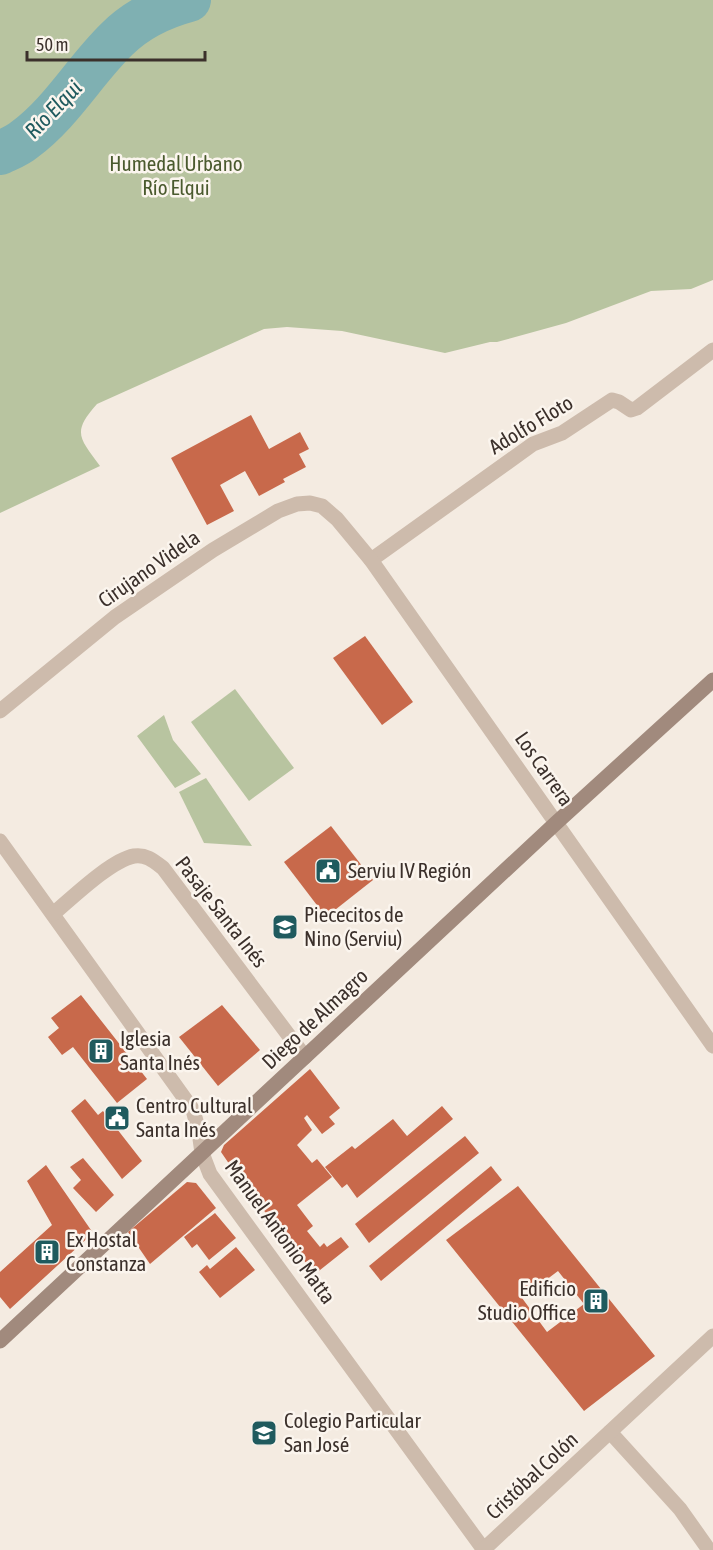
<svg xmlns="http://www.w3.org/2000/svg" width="713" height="1550" font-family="'Asap Condensed',sans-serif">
<rect width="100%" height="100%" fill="#f4ebe1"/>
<g fill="#b8c4a0">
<path d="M0,0H713V280L691,289L651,291L566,323L497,342H490L445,353L342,331L287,327L264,329L97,404C71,433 80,438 100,466L0,513Z"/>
<path d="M235,689L294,768L249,801L191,722Z"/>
<path d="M164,715L173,740L201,774L175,788L137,736Z"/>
<path d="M206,778L252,846L204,843L179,792Z"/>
</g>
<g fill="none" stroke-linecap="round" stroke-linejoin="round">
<path stroke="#7fb0b2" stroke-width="44" d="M0,153C8,149 17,146 24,140C62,112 84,71 117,39C136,20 163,7 189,0"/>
</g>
<g fill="#c8694b" fill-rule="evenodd">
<path d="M251,415L269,449L300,432L309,449L299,454L306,467L283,479L285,482L259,496L245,471L220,485L234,511L207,525L171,458Z"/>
<path d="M365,636L413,702L382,725L333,658Z"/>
<path d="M331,826L373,880L326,917L284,862Z"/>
<path d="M81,995L147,1079L117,1103L73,1047L62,1055L48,1037L59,1028L51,1018Z"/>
<path d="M222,1005L260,1050L218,1086L179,1037Z"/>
<path d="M310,1069L340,1108L329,1117L335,1124L322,1134L307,1115L304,1118L312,1130L297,1145L312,1163L317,1159L332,1177L297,1205L313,1226L307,1231L320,1247L324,1243L327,1247L341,1237L349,1247L315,1274L245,1187L221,1152L224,1145Z"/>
<path d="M85,1099L98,1115L103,1111L142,1161L122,1179L71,1111Z"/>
<path d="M442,1106L453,1119L357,1198L347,1184L342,1188L325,1167L352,1146L355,1149L393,1119L407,1136Z"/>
<path d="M465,1136L479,1153L369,1243L355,1224Z"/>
<path d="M83,1158L114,1195L96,1212L73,1188L81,1180L70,1167Z"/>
<path d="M46,1165L93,1233L10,1309L0,1297V1272L52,1225L27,1181Z"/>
<path d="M491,1166L502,1180L381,1281L369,1266Z"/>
<path d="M187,1182L196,1183L216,1208L150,1264L128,1232Z"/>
<path d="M518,1186L655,1356L584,1411L446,1240ZM558,1271L584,1304L547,1332L522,1298Z"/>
<path d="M215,1213L236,1238L209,1260L197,1244L192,1248L184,1237Z"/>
<path d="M236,1247L255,1270L220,1298L199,1272L207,1265L210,1269Z"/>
</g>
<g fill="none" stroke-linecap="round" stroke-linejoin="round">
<g stroke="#cdbbac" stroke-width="15">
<path d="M371,560L533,444L562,433L612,400L619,402L631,410L637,408L713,350"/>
<path d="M0,841L193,1110L199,1132L202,1153"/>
<path d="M53,914C71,899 111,860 134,856C146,854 154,861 163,868L305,1057"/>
<path d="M610,1432L680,1509L709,1550"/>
</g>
<g stroke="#cdbbac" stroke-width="15">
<path d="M0,711L115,617L213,550L278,511L297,504L310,503L322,506L337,519L371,560L713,1046"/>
<path d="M202,1153L210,1174L484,1550"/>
<path d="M483,1550L713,1336"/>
</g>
<path stroke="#a18a7d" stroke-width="15" d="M0,1341L556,823L713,680"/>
</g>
<defs>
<g id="civic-square" transform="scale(1.35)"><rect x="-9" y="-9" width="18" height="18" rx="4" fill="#1f5a5e" stroke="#fbf5ee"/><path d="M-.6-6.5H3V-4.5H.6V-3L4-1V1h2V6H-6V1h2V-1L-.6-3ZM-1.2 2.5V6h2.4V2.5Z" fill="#fff"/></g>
<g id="school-square" transform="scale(1.35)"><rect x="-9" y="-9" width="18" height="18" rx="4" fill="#1f5a5e" stroke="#fbf5ee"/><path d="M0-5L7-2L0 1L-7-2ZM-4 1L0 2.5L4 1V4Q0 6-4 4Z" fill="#fff"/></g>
<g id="building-square" transform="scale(1.35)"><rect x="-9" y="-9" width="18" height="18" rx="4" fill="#1f5a5e" stroke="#fbf5ee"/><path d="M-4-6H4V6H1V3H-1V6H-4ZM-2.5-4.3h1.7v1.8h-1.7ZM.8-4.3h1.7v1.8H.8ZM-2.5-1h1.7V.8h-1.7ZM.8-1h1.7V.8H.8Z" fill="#fff"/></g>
</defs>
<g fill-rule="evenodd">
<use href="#civic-square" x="328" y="871"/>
<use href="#school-square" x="285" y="927"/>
<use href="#building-square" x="101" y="1051"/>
<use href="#civic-square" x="117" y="1118"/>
<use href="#building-square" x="47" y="1252"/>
<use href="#building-square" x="596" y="1301"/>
<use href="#school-square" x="264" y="1433"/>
</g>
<g text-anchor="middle" stroke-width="5" stroke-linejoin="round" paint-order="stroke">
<g font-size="21" fill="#4a5a2e" stroke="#fbf5ee">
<text x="176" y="171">Humedal Urbano<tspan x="176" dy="24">Río Elqui</tspan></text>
</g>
<g font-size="21" fill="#3b302b" stroke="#fbf5ee">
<text transform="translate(531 425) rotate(-31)" y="7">Adolfo Floto</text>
<text transform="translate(149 569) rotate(-35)" y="7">Cirujano Videla</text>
<text transform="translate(544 769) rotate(55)" y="7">Los Carrera</text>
<text transform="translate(221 912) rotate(52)" y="7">Pasaje Santa Inés</text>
<text transform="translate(315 1019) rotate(-43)" y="7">Diego de Almagro</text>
<text transform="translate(280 1232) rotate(54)" y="7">Manuel Antonio Matta</text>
<text transform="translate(532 1476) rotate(-43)" y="7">Cristóbal Colón</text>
</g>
<g font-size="21" fill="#3b302b" stroke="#fbf5ee" text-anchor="start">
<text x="348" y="878">Serviu IV Región</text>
<text x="304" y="922">Piececitos de<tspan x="304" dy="24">Nino (Serviu)</tspan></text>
<text x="120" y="1046">Iglesia<tspan x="120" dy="24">Santa Inés</tspan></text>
<text x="136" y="1113">Centro Cultural<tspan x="136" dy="24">Santa Inés</tspan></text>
<text x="66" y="1247">Ex Hostal<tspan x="66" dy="24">Constanza</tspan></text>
<text x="576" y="1296" text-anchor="end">Edificio<tspan x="576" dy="24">Studio Office</tspan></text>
<text x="284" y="1428">Colegio Particular<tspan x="284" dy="24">San José</tspan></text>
</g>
<g font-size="22" font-style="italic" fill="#1f5a5e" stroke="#fbf5ee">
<text transform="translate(53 109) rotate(-46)" y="8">Río Elqui</text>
</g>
</g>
<path d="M27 51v9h178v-9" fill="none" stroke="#3b302b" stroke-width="3"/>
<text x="36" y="51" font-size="18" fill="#3b302b" stroke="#fbf5ee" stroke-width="4.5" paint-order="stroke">50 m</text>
</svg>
